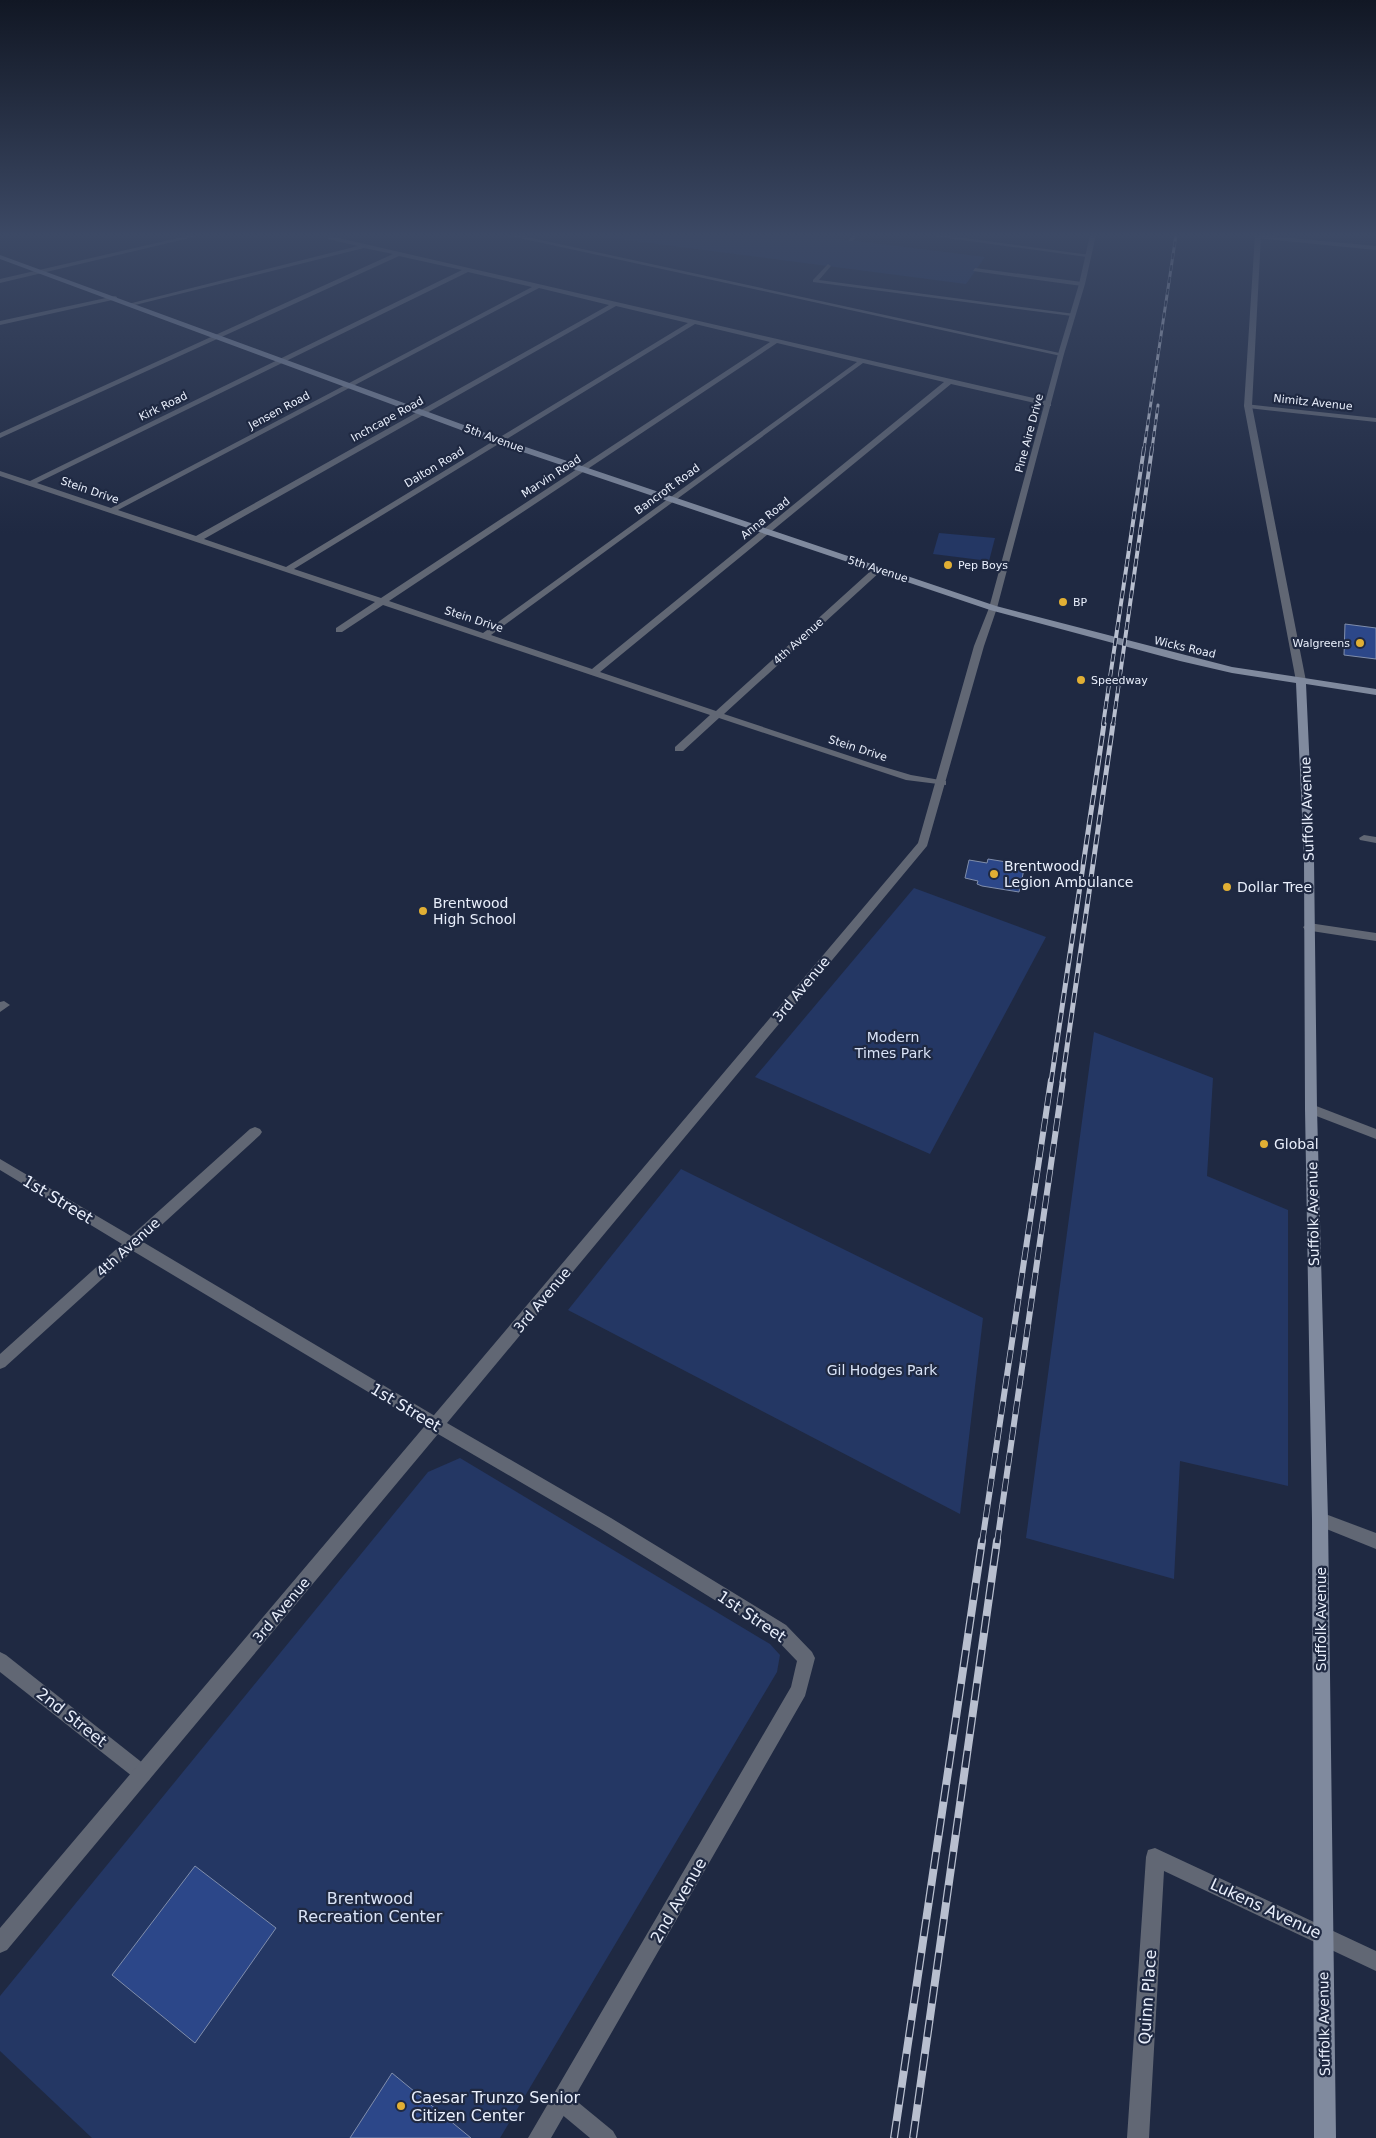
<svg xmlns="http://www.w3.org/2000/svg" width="1376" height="2138" font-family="'DejaVu Sans',sans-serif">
<rect width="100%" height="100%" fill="#1f2942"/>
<g fill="#243764">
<path d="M588,235H808L985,257L966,284Z"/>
<path d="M939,533L995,538L989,561L933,554Z"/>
<path d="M914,888L1046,937L930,1154L755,1077Z"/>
<path d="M1094,1032L1213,1078L1207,1176L1288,1210V1486L1180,1461L1174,1579L1026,1538Z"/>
<path d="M681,1169L983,1318L960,1514L568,1310Z"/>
<path d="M460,1458L770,1644L780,1655L777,1672L500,2138H92L0,2051V1996L428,1472Z"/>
</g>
<g fill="#2c4789" stroke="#808eac">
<path d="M1345,624L1376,628V659L1344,655Z"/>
<path d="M988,859L1025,865L1019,892L982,886L977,884L978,881L965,878L969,860L987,863Z"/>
<path d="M195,1866L276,1928L195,2043L112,1975Z"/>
<path d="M392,2073L471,2138H350Z"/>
</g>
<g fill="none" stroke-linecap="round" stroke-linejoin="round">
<g fill="#616774" fill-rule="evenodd">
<path d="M506,235H518L1064,354L1061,356Z"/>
<path d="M852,235H858L853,241H849Z"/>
<path d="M925,235H943L1090,255L1087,257Z"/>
<path d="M1258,235L1376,246V250L1256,238Z"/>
<path d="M330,236L1051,402V406H1048L951,384L600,672L716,711L875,567H881V571L724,714L874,764L911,775L946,781V785L906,780L719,718L683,751H675V747L710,715L383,605L342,632H336V628L375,602L0,476V471L30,481L462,270L399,256L0,438V433L393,254L364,248L131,306L128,304L358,246L328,239ZM468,272L532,287L111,508L37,483ZM539,288L609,305L196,536L118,510ZM616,306L688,323L286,567L204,539ZM695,324L770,342L381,598L294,569ZM777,343L857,362L483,633L389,601ZM863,363L944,382L592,669L491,635Z"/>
<path d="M828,264L831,266L819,280L1075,314L1072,316L813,282V280Z"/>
<path d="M975,268L1082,282L1085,284L1082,286L973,271Z"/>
<path d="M115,296L117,297V299L0,325V321Z"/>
<path d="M1245,404L1376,418V422L1248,408L1244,406Z"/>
<path d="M1364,835L1376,837V843L1360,840L1359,838Z"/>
<path d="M1309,923L1376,933V941L1305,930L1303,927Z"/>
<path d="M4,1001L10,1005L0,1012V1002Z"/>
<path d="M1311,1104L1376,1129V1139L1306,1112L1305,1109L1306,1106Z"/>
<path d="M255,1127L260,1129L262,1132L260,1135L143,1242L440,1419L443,1424L440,1429L435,1431L430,1429L133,1251L5,1367L0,1369V1354L122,1244L0,1170V1159L131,1236L250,1129Z"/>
<path d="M1320,1512L1376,1533V1549L1314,1524L1312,1519L1314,1514Z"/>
<path d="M0,1652L6,1655L149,1768L152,1774L149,1780L143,1783L137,1780L0,1672Z"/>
<path d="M1155,1848L1376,1951V1971L1164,1871L1149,2138H1127L1146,1857L1148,1850Z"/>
<path d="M561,2091L568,2094L613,2131L617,2138H590L554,2108L551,2101L554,2094Z"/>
</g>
<g fill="#616774" fill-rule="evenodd">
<path d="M191,235H202L0,283V279Z"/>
<path d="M1090,235H1096L1085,284L1064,354L997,608L984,646L927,846L447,1423L611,1518L786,1625L812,1652L815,1658L805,1696L551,2138H528L791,1687L797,1661L774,1637L599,1528L438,1434L7,1950L0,1953V1928L918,843L974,646L989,608L1058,354L1079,284Z"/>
<path d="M1255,235H1261L1252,406L1306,681L1301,684L1296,681L1244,406Z"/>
</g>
<path fill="#808a9e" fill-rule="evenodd" d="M0,255L502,439L996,606L1232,667L1376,689V695L1306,684L1314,859L1317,1109L1328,1519L1336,2138H1314L1312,1519L1305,1109L1304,859L1296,683L1232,673L1180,661L990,610L496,443L0,259Z"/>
<g stroke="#b8bfcf" stroke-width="3">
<g id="rail-far4">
<path d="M1144,449L1176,235"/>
<path d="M1152,449L1158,405"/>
</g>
</g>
<g stroke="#b8bfcf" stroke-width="4">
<g id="rail-far3">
<path d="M1103,725L1144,448"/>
<path d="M1113,725L1152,448"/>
</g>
</g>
<g stroke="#b8bfcf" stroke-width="5">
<g id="rail-far2">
<path d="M1051,1082L1104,724"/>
<path d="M1062,1082L1113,724"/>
</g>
</g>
<g stroke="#b8bfcf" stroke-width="6">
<g id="rail-far1">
<path d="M982,1543L1051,1080"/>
<path d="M997,1543L1063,1080"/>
</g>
</g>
<g stroke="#b8bfcf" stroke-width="8">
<g id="rail">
<path d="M894,2138L982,1541"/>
<path d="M913,2138L997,1541"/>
</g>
</g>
<use href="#rail-far4" stroke="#1f2942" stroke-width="2" stroke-dasharray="6" stroke-linecap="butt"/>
<use href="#rail-far3" stroke="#1f2942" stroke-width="2.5" stroke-dasharray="8" stroke-linecap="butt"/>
<use href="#rail-far2" stroke="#1f2942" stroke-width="3" stroke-dasharray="10" stroke-linecap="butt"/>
<use href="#rail-far1" stroke="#1f2942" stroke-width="4.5" stroke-dasharray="13" stroke-linecap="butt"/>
<use href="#rail" stroke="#1f2942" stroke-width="5.5" stroke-dasharray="17" stroke-linecap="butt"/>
</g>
<linearGradient id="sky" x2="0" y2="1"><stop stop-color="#111724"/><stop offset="0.44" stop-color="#3c4965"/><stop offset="1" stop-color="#3c4965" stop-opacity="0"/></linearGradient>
<rect width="1376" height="534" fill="url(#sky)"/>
<g fill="#e1af34" stroke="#1f2942" stroke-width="2">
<circle cx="948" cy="565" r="5"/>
<circle cx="1063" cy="602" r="5"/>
<circle cx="1360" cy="643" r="5"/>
<circle cx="1081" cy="680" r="5"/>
<circle cx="994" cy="874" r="5"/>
<circle cx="1227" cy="887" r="5"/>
<circle cx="423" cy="911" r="5"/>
<circle cx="1264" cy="1144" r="5"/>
<circle cx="401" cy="2106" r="5"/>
</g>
<g text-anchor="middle" stroke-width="4.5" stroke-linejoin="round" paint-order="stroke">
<g font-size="11" fill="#e9effc" stroke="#1f2942">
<text transform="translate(1313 402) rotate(6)" y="4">Nimitz Avenue</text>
<text transform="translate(163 406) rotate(-26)" y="4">Kirk Road</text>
<text transform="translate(279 410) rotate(-28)" y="4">Jensen Road</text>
<text transform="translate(387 419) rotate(-29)" y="4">Inchcape Road</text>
<text transform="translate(1029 433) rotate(-75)" y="4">Pine Aire Drive</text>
<text transform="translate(494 438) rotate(20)" y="4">5th Avenue</text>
<text transform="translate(434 467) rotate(-31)" y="4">Dalton Road</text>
<text transform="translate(551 476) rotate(-33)" y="4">Marvin Road</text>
<text transform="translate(667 489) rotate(-36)" y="4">Bancroft Road</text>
<text transform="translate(90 490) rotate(19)" y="4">Stein Drive</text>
<text transform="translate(765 518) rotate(-39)" y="4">Anna Road</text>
<text transform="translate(878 569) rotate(18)" y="4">5th Avenue</text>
<text transform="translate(474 619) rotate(18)" y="4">Stein Drive</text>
<text transform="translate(798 641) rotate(-42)" y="4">4th Avenue</text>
<text transform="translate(1185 647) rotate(13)" y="4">Wicks Road</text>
<text transform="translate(858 748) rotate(18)" y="4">Stein Drive</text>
</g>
<g font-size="11" fill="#e9effc" stroke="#1f2942" text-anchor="start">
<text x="958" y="569">Pep Boys</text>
<text x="1073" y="606">BP</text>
<text x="1350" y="647" text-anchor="end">Walgreens</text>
<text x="1091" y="684">Speedway</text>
</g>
<g font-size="14" fill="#e9effc" stroke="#1f2942">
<text transform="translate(1307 809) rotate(-92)" y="5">Suffolk Avenue</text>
<text transform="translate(801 989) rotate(-50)" y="5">3rd Avenue</text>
<text transform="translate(1313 1214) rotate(-91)" y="5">Suffolk Avenue</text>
<text transform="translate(128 1247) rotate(-42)" y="5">4th Avenue</text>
<text transform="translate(542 1300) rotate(-50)" y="5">3rd Avenue</text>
<text transform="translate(281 1610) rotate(-50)" y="5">3rd Avenue</text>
<text transform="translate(1321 1619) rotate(-90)" y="5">Suffolk Avenue</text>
<text transform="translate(1324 2024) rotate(-91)" y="5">Suffolk Avenue</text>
</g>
<g font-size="14" fill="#e9effc" stroke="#1f2942" text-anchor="start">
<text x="1004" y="871">Brentwood<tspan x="1004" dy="16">Legion Ambulance</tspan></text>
<text x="1237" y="892">Dollar Tree</text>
<text x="433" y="908">Brentwood<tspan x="433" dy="16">High School</tspan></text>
<text x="1274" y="1149">Global</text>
</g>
<g font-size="14" fill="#d9e3f7" stroke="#1f2942">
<text x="893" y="1042">Modern<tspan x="893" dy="16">Times Park</tspan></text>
<text x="882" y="1375">Gil Hodges Park</text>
</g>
<g font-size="16" fill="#e9effc" stroke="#1f2942">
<text transform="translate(58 1199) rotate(31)" y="6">1st Street</text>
<text transform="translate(406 1407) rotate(31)" y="6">1st Street</text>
<text transform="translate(752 1616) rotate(34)" y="6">1st Street</text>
<text transform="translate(72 1717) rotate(38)" y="6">2nd Street</text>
<text transform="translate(678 1900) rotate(-60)" y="6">2nd Avenue</text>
<text transform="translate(1266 1908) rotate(25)" y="6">Lukens Avenue</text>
<text transform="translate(1147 1997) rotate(-86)" y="6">Quinn Place</text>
</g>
<g font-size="16" fill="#d9e3f7" stroke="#1f2942">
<text x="370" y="1904">Brentwood<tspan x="370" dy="18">Recreation Center</tspan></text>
</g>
<g font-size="16" fill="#e9effc" stroke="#1f2942" text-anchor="start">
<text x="411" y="2103">Caesar Trunzo Senior<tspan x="411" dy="18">Citizen Center</tspan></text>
</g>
</g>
</svg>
